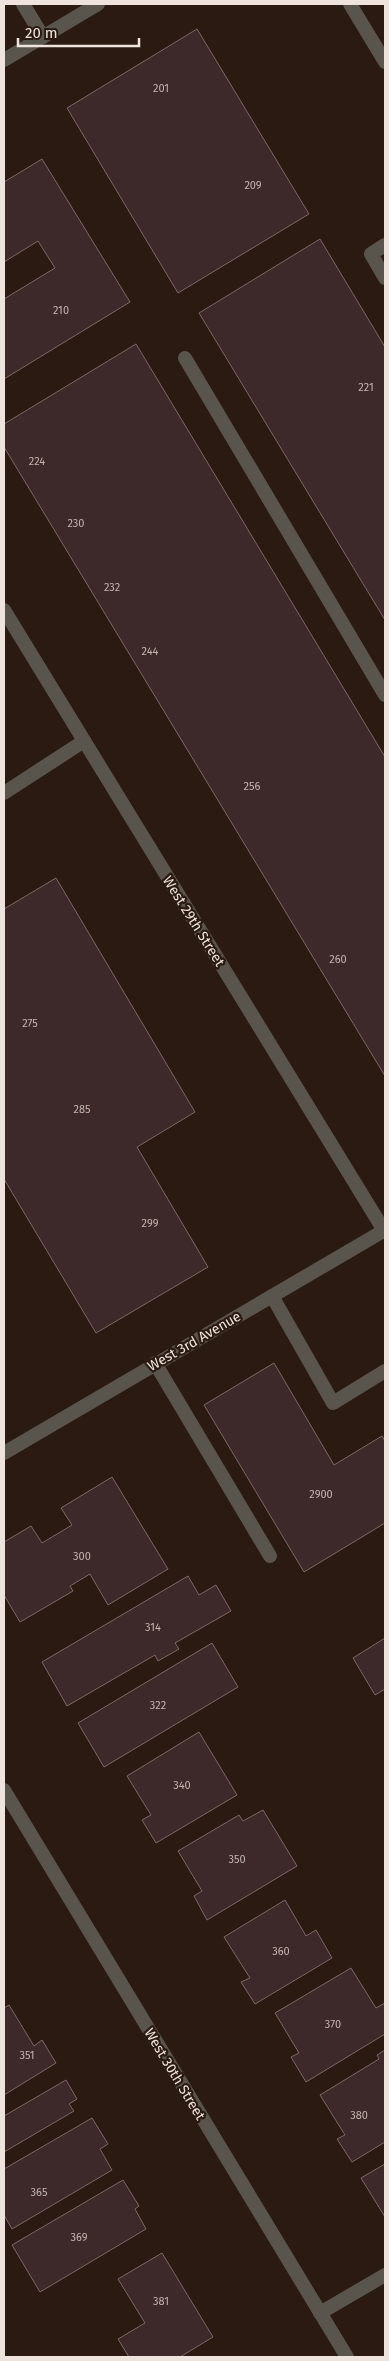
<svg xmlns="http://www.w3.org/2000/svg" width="389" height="2361" font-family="'Fira Sans',sans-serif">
<rect width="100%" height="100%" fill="#2a1a11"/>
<g fill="#3d2929" stroke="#7f6767">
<path d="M197,29L309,214L178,293L67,108Z"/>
<path d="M42,159L130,302L4,379V299L55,268L38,241L4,262V182Z"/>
<path d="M320,239L385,347V620L199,313Z"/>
<path d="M136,344L385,757V1076L4,447V424Z"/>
<path d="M56,878L195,1112L137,1147L208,1267L96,1333L4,1179V909Z"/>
<path d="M274,1363L334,1465L382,1436L385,1441V1523L304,1572L204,1405Z"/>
<path d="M112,1477L168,1569L108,1605L90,1574L70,1586L73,1591L20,1622L4,1595V1542L31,1526L42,1543L72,1525L61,1508Z"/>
<path d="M188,1576L199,1595L216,1585L231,1611L175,1643L179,1649L158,1661L155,1655L67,1706L42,1662Z"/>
<path d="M385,1638V1689L375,1695L353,1658Z"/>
<path d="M212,1643L238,1687L104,1767L78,1723Z"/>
<path d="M199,1732L237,1795L156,1843L142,1820L151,1815L127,1776Z"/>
<path d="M263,1810L297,1866L207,1920L194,1896L202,1891L178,1851L239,1815L243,1821Z"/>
<path d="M285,1900L306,1936L316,1930L332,1958L255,2004L241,1982L250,1978L224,1937Z"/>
<path d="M351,1968L376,2008L385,2003V2034L306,2082L291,2057L299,2053L275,2013Z"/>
<path d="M9,2005L34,2046L42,2040L56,2063L4,2095V2008Z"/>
<path d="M385,2050V2142L352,2162L337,2139L345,2135L320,2095L379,2059L377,2055Z"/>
<path d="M66,2080L77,2099L69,2104L74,2111L4,2152V2116Z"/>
<path d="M92,2118L108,2144L100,2149L112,2170L12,2229L4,2215V2169Z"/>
<path d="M385,2164V2217L361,2178Z"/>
<path d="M123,2180L139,2206L135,2209L146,2229L40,2292L12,2245Z"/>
<path d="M162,2253L213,2337L180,2357H129L118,2339L145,2323L118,2279Z"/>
</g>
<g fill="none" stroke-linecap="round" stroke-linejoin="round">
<g stroke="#59554d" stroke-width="14">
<path d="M23,4L43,37"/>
<path d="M385,245L371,254L385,278"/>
<path d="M185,358L385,695"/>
<path d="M4,793L84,741"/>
<path d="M272,1296L333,1403L385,1371"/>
<path d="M155,1363L270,1556"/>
<path d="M320,2313L385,2275"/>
</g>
<g stroke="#59554d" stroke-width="14">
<path d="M350,4L385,62"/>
<path d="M4,60L98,4"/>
<path d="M4,1453L385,1230"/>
<path d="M4,1790L347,2357"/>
</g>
<path stroke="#59554d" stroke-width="14" d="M4,610L385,1232"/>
</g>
<g text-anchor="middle" stroke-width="4.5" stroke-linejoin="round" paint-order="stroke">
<g font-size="11" fill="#c2b4b0">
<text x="161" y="92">201</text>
<text x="253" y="189">209</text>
<text x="61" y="314">210</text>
<text x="366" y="391">221</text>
<text x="37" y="465">224</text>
<text x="76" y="527">230</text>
<text x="112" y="591">232</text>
<text x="150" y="655">244</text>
<text x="252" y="790">256</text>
<text x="338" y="963">260</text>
<text x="30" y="1027">275</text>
<text x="82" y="1113">285</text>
<text x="150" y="1227">299</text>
<text x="321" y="1498">2900</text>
<text x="82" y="1560">300</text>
<text x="153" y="1631">314</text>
<text x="158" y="1709">322</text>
<text x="182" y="1789">340</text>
<text x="237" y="1863">350</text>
<text x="281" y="1955">360</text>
<text x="333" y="2028">370</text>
<text x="27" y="2059">351</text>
<text x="359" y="2119">380</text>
<text x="39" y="2196">365</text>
<text x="79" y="2241">369</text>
<text x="161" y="2305">381</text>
</g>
<g font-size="14" fill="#efe3dd" stroke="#2a1a11">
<text transform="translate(194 921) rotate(58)" y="5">West 29th Street</text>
<text transform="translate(194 1341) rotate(-30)" y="5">West 3rd Avenue</text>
<text transform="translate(175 2074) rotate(59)" y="5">West 30th Street</text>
</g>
</g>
<rect width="389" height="2361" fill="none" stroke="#efe3dd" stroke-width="10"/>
<path d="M18 38v8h121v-8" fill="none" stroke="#efe3dd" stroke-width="2.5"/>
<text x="25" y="38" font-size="15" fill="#efe3dd" stroke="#2a1a11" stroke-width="4" paint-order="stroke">20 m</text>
</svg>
